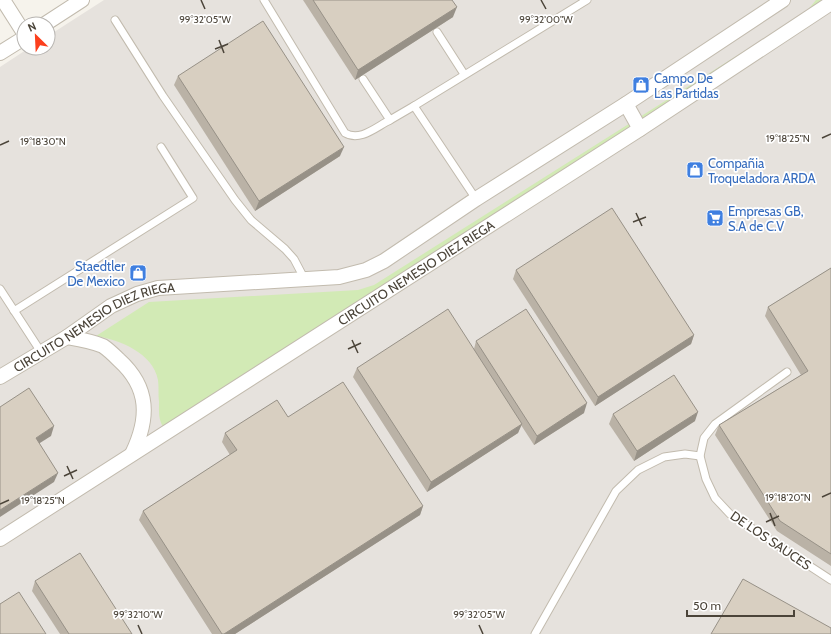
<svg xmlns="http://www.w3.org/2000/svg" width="831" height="634" font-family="Cabin,sans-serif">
<rect width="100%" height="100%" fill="#f6f3ec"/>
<path fill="#e6e2dd" d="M104,0H831V634H0V67L29,48H48V36Z"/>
<path fill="#d2eab5" d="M816,0H831L164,428C158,420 159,411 159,402C158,395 159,387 158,380C153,353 120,340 96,336L149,302L358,290L374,285L806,12Z"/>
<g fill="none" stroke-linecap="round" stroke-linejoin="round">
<g stroke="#c2bbae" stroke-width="9">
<g id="lane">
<path d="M264,0L345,133C360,142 376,127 390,120"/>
<path d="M115,20L163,96L235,200L251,220L285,249L294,259L304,278"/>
<path d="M437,32L464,74"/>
<path d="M363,79L390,120L414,106L476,199"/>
<path d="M414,106L587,0"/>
<path d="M0,289L41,352"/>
<path d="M14,311L193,198L161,147"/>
<path d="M787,372L715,424L704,438L700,456L706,479L715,498L730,514L831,580"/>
<path d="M535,634L616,491L638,470L664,457L685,454L700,456"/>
</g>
</g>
<g stroke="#c2bbae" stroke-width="16">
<g id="street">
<path d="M3,0L24,33"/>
<path d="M45,24L82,0"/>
<path d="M0,53L24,38"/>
<path d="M626,104L640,129"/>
<path d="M67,337C79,339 92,341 103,346C109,350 114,355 119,360C150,388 149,419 132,454"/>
<path id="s1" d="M0,377L67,337L111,306L137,294L158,288L339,277L366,270L384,261L476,199L626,104L783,0"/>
<path id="s2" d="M0,539L640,129L831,3"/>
</g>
</g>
<use href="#lane" stroke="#fff" stroke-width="7"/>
<use href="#street" stroke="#fff" stroke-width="14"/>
</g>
<g fill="#bab2a6">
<path d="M303,0H452L453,17L355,80Z"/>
<path d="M178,76L340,156L255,211L174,85Z"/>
<path d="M831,268V566L777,531L715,435L719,425L801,375L765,316L768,307Z"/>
<path d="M516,270L694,335L691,344L595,406L513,279Z"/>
<path d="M476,341L584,413L534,445L521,425L518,433L427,492L353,377L357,368L474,349Z"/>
<path d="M613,414L695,421L634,461L609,424Z"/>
<path d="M288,417L423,506L420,515L235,634H212L139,520L143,511L230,455L222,442L225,433Z"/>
<path d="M35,581L132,634H60L32,591Z"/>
</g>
<g fill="#979187">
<path d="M457,7L453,17L355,80L358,70Z"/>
<path d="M344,147L340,156L255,211L259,201Z"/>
<path d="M694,335L691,344L595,406L598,397Z"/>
<path d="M587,403L584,413L534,445L537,436Z"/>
<path d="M698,412L695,421L634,461L637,451Z"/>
<path d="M522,424L518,433L427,492L431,482Z"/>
<path d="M54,426L51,436L32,448L36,438Z"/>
<path d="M58,473L54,482L0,517V510Z"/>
<path d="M423,506L420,515L235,634H224Z"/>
</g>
<g fill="#d8cfc1" stroke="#979187">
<path d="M313,0H452L457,7L358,70Z"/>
<path d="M263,21L344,147L259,201L178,76Z"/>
<path d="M612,208L694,335L598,397L516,270Z"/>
<path d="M831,268V554L780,521L719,425L808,371L768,307Z"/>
<path d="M448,309L522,424L431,482L357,368Z"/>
<path d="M526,309L587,403L537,436L476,341Z"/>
<path d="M674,375L698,412L637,451L613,414Z"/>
<path d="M343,382L423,506L224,634H222L143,511L237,450L225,433L277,400L288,417Z"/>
<path d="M29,388L54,426L36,438L58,473L0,510V407Z"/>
<path d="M80,553L132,634H69L35,581Z"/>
<path d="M743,579L831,628V634H711Z"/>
<path d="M19,592L46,634H0V604Z"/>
</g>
<path fill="none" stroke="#4b4439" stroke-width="1.5" d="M201,0L205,9M541,0L546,9M219,40L224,53M215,49L228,44M822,138L831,134M0,145L9,141M636,213L642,226M633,222L646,217M352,340L358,353M348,349L361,343M67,466L73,479M64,476L77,470M822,497L831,493M0,504L9,500M770,513L775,526M766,522L779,516M138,625L142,634M479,625L483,634"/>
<defs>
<g id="shop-square" transform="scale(0.9)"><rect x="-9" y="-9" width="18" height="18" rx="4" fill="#3f7fe0" stroke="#fff"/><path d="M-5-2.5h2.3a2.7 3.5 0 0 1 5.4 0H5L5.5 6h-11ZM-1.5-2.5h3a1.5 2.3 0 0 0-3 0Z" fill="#fff"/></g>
<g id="supermarket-square" transform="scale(0.9)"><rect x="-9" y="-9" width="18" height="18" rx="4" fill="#3f7fe0" stroke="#fff"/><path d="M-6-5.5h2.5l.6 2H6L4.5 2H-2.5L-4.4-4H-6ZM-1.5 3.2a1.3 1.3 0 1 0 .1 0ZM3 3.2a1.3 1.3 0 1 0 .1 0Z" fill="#fff"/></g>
</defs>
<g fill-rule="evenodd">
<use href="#shop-square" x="641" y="85"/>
<use href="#shop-square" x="695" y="170"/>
<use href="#supermarket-square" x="715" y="218"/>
<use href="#shop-square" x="138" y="273"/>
</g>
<g text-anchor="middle" stroke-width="3.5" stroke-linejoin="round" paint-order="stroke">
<g font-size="13" fill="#366cbe" stroke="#fff" text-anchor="start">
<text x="654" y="83">Campo De<tspan x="654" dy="15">Las Partidas</tspan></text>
<text x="708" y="168">Compañia<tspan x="708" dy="15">Troqueladora ARDA</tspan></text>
<text x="728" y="216">Empresas GB,<tspan x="728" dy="15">S.A de C.V</tspan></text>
<text x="125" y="271" text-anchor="end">Staedtler<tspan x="125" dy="15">De Mexico</tspan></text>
</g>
<g font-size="13" fill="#4b4439" stroke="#fff">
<text dy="5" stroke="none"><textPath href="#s2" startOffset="494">CIRCUITO NEMESIO DIEZ RIEGA</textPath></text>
<text dy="5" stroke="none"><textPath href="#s1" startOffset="108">CIRCUITO NEMESIO DIEZ RIEGA</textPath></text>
<text transform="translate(771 540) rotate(34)" y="5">DE LOS SAUCES</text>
</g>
</g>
<g font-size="10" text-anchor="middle" fill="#4b4439" stroke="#fff" stroke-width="3.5" stroke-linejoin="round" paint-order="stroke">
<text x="205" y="23">99°32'05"W</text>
<text x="546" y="23">99°32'00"W</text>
<text x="788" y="142">19°18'25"N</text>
<text x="43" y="145">19°18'30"N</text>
<text x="788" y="501">19°18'20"N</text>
<text x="43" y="504">19°18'25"N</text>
<text x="138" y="618">99°32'10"W</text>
<text x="479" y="618">99°32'05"W</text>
</g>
<g transform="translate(36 36) rotate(336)"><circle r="19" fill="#ffffff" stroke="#b7b4b0"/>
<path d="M0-3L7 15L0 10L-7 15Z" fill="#fc3f1d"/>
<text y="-6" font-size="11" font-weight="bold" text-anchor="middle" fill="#4b4439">N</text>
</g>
<path d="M687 610v6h107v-6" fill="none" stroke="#4b4439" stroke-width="2"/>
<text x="693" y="610" font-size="12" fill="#4b4439" stroke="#ffffff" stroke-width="3" paint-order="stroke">50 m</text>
</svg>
